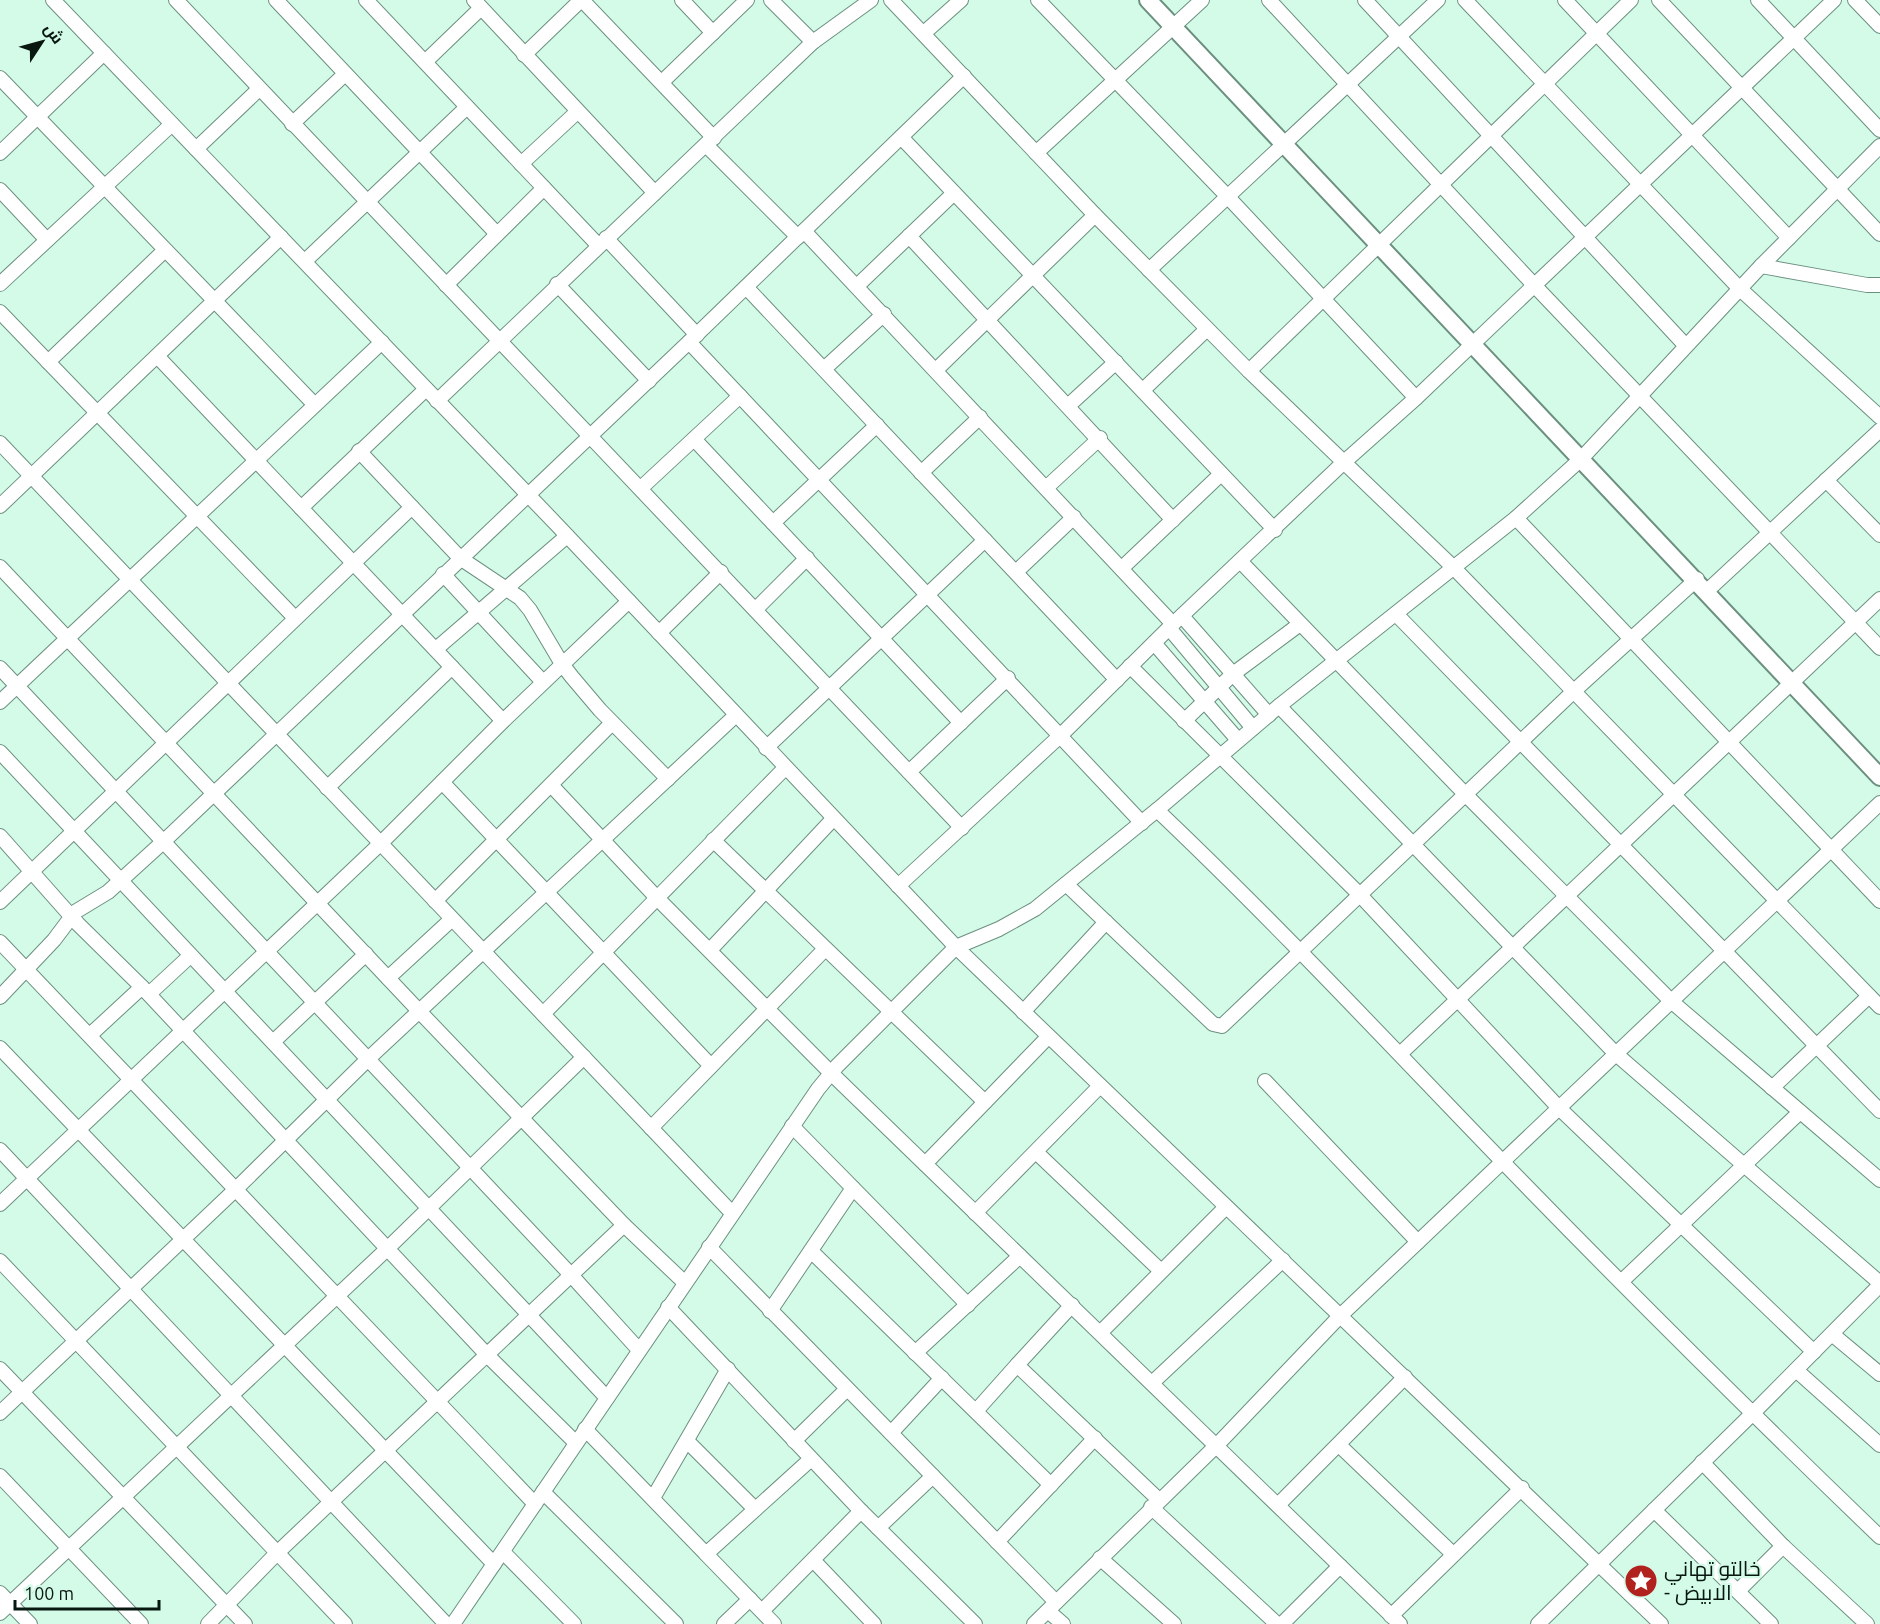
<svg xmlns="http://www.w3.org/2000/svg" width="1880" height="1624" font-family="Ubuntu,Cairo,sans-serif">
<rect width="100%" height="100%" fill="#d3fbe8"/>
<g fill="none" stroke-linecap="round" stroke-linejoin="round">
<g stroke="#6c9080" stroke-width="16">
<g id="minor">
<path d="M53,0L558,526L956,947L999,929L1035,909L1157,810L1279,706L1516,518L1581,459L1761,266L1867,285H1880"/>
<path d="M176,0L962,828"/>
<path d="M276,0L497,234"/>
<path d="M366,0L598,245"/>
<path d="M474,0L655,193"/>
<path d="M582,0L714,138"/>
<path d="M682,0L713,33"/>
<path d="M771,0L813,42"/>
<path d="M891,0L1095,215L1249,371L1454,568L1880,1007"/>
<path d="M1038,0L1228,197L1416,398"/>
<path d="M1269,0L1534,285L1880,648"/>
<path d="M1365,0L1685,345"/>
<path d="M1465,0L1739,288L1880,417"/>
<path d="M1565,0L1789,238"/>
<path d="M1659,0L1880,234"/>
<path d="M1758,0L1880,130"/>
<path d="M1855,0L1880,26"/>
<path d="M924,33L961,0"/>
<path d="M524,55L581,0"/>
<path d="M425,62L481,8"/>
<path d="M0,78L314,404"/>
<path d="M662,82L747,0"/>
<path d="M292,124L345,74"/>
<path d="M901,137L1275,530"/>
<path d="M706,145L798,237"/>
<path d="M196,149L259,89"/>
<path d="M0,153L104,53"/>
<path d="M1036,153L1202,0"/>
<path d="M521,164L577,112"/>
<path d="M0,190L47,240"/>
<path d="M804,231L1173,624"/>
<path d="M909,236L1173,520"/>
<path d="M606,238L697,335"/>
<path d="M305,261L467,107"/>
<path d="M1761,266L1880,146"/>
<path d="M1149,270L1438,0"/>
<path d="M0,284L172,124"/>
<path d="M557,284L649,381"/>
<path d="M446,285L544,188"/>
<path d="M857,286L954,193"/>
<path d="M746,287L1117,680"/>
<path d="M0,312L295,618"/>
<path d="M689,342L1142,823"/>
<path d="M158,357L503,721"/>
<path d="M48,362L164,251"/>
<path d="M824,369L884,314"/>
<path d="M936,370L1095,215"/>
<path d="M1249,371L1631,0"/>
<path d="M1143,390L1207,329"/>
<path d="M437,401L813,42L871,0"/>
<path d="M1069,405L1116,362"/>
<path d="M694,439L961,723"/>
<path d="M0,443L732,1213"/>
<path d="M359,451L460,558L520,598L530,610L562,664L572,677L600,710L668,779"/>
<path d="M921,473L980,417"/>
<path d="M1826,480L1880,535"/>
<path d="M641,488L740,396"/>
<path d="M1046,488L1100,438"/>
<path d="M0,506L281,237"/>
<path d="M301,508L426,389"/>
<path d="M1516,518L1880,901"/>
<path d="M773,523L877,425"/>
<path d="M1241,562L1466,795L1671,1001L1880,1180"/>
<path d="M0,567L419,1011L624,1225L685,1283"/>
<path d="M1122,568L1221,474"/>
<path d="M1016,572L1074,517"/>
<path d="M443,574L543,682"/>
<path d="M1707,591L1880,430"/>
<path d="M756,609L807,558"/>
<path d="M1396,614L1880,1111"/>
<path d="M1182,616L1269,715"/>
<path d="M1169,628L1253,728"/>
<path d="M659,633L721,572"/>
<path d="M1154,643L1238,740"/>
<path d="M436,649L567,536"/>
<path d="M1130,666L1360,895L1559,1108L1814,1352"/>
<path d="M0,668L572,1276L639,1350"/>
<path d="M0,702L382,342"/>
<path d="M1279,706L1616,1054L1880,1283"/>
<path d="M1184,721L1233,674L1300,624"/>
<path d="M766,748L985,540"/>
<path d="M0,752L607,1398"/>
<path d="M909,772L1008,678"/>
<path d="M442,782L711,1066"/>
<path d="M551,785L657,898L831,1073L1400,1624"/>
<path d="M327,788L452,667"/>
<path d="M1157,810C1276,923 1387,1042 1500,1159C1624,1287 1751,1413 1880,1537"/>
<path d="M0,836L78,924L142,987L488,1356L576,1443"/>
<path d="M713,840L985,1102"/>
<path d="M1066,884L1213,1024L1222,1026L1574,691L1697,579"/>
<path d="M898,886L1061,735L1173,624L1343,463L1416,398L1834,0"/>
<path d="M435,901L612,723"/>
<path d="M0,902L412,507"/>
<path d="M0,942L535,1504"/>
<path d="M710,950L833,819"/>
<path d="M388,978L452,919"/>
<path d="M149,994L190,956"/>
<path d="M0,997L54,940L75,912L108,892L163,842L689,342L964,76"/>
<path d="M1023,1012L1106,922"/>
<path d="M543,1014L785,768"/>
<path d="M90,1035L142,987"/>
<path d="M273,1042L366,954"/>
<path d="M0,1048L494,1564"/>
<path d="M1400,1054L1880,599"/>
<path d="M1265,1081L1418,1242"/>
<path d="M1772,1088L1869,996"/>
<path d="M792,1126L968,1305"/>
<path d="M651,1128L825,949"/>
<path d="M0,1150L446,1624"/>
<path d="M1036,1152L1161,1271"/>
<path d="M925,1164L1048,1037"/>
<path d="M0,1204L381,843L503,721L629,601"/>
<path d="M975,1213L1100,1086"/>
<path d="M709,1247L1056,1602"/>
<path d="M811,1251L1051,1485"/>
<path d="M0,1261L345,1624"/>
<path d="M1622,1281L1800,1112"/>
<path d="M1072,1305L1017,1365L1159,1500"/>
<path d="M668,1307L861,1511L975,1624"/>
<path d="M770,1311L853,1188"/>
<path d="M1101,1332L1226,1207"/>
<path d="M1832,1334L1880,1374"/>
<path d="M915,1353L1020,1256"/>
<path d="M0,1369L245,1624"/>
<path d="M1796,1370L1880,1445"/>
<path d="M1152,1383L1283,1260"/>
<path d="M976,1411L1017,1365"/>
<path d="M0,1413L236,1189L368,1059L736,715"/>
<path d="M585,1429L706,1554L811,1459"/>
<path d="M891,1433L942,1378"/>
<path d="M687,1441L755,1509"/>
<path d="M794,1441L847,1389"/>
<path d="M1339,1445L1453,1554"/>
<path d="M1702,1462L1783,1546L1867,1624"/>
<path d="M0,1476L141,1624"/>
<path d="M543,1492L676,1624"/>
<path d="M653,1498L728,1369"/>
<path d="M1278,1505L1405,1377"/>
<path d="M1151,1507L1277,1624"/>
<path d="M1654,1510L1771,1624"/>
<path d="M878,1528L933,1476"/>
<path d="M997,1542L1095,1438"/>
<path d="M503,1552L574,1624"/>
<path d="M706,1554L774,1624"/>
<path d="M1100,1558L1174,1624"/>
<path d="M813,1560L874,1624"/>
<path d="M1738,1591L1783,1546"/>
<path d="M0,1593L30,1624"/>
<path d="M762,1611L861,1511"/>
<path d="M1048,1611L1063,1624"/>
<path d="M0,1613L387,1249L584,1057"/>
<path d="M1391,1616L1522,1488"/>
<path d="M208,1624L277,1553L624,1225"/>
<path d="M453,1624L818,1089L837,1066L956,947L1661,1624"/>
<path d="M724,1624L750,1599"/>
<path d="M1034,1624L1217,1445L1340,1316L1880,803"/>
<path d="M1282,1624L1340,1566"/>
<path d="M1538,1624L1752,1414L1880,1285"/>
</g>
</g>
<g stroke="#6c9080" stroke-width="20">
<path id="major" d="M1148,0L1880,777"/>
</g>
<use href="#minor" stroke="#fff" stroke-width="14"/>
<use href="#major" stroke="#fff" stroke-width="16"/>
</g>
<defs>
<g id="sight-disc" transform="scale(1.725)"><circle r="9.5" fill="#b1211d" stroke="#d3fbe8"/><path d="M0-6L1.8-2.2L6-1.7L2.9 1.2L3.7 5.4L0 3.3L-3.7 5.4L-2.9 1.2L-6-1.7L-1.8-2.2Z" fill="#fff"/></g>
</defs>
<g fill-rule="evenodd">
<use href="#sight-disc" x="1641" y="1581"/>
</g>
<g text-anchor="middle" stroke-width="4.5" stroke-linejoin="round" paint-order="stroke">
<g font-size="21" fill="#091711" stroke="#d3fbe8" text-anchor="start">
<text x="1664" y="1576">خالتو تهاني<tspan x="1664" dy="24">- الابيض</tspan></text>
</g>
</g>
<g transform="translate(42 42) rotate(54)" stroke="#d3fbe8" stroke-width="4.5" paint-order="stroke">
<path d="M0-4.5L10 22L0 15L-10 22Z" fill="#091711"/>
<text y="-9" font-size="16" font-weight="bold" text-anchor="middle" fill="#091711">ش</text>
</g>
<path d="M15 1600v9h144v-9" fill="none" stroke="#091711" stroke-width="3"/>
<text x="24" y="1600" font-size="18" fill="#091711" stroke="#d3fbe8" stroke-width="4.5" paint-order="stroke">100 m</text>
</svg>
